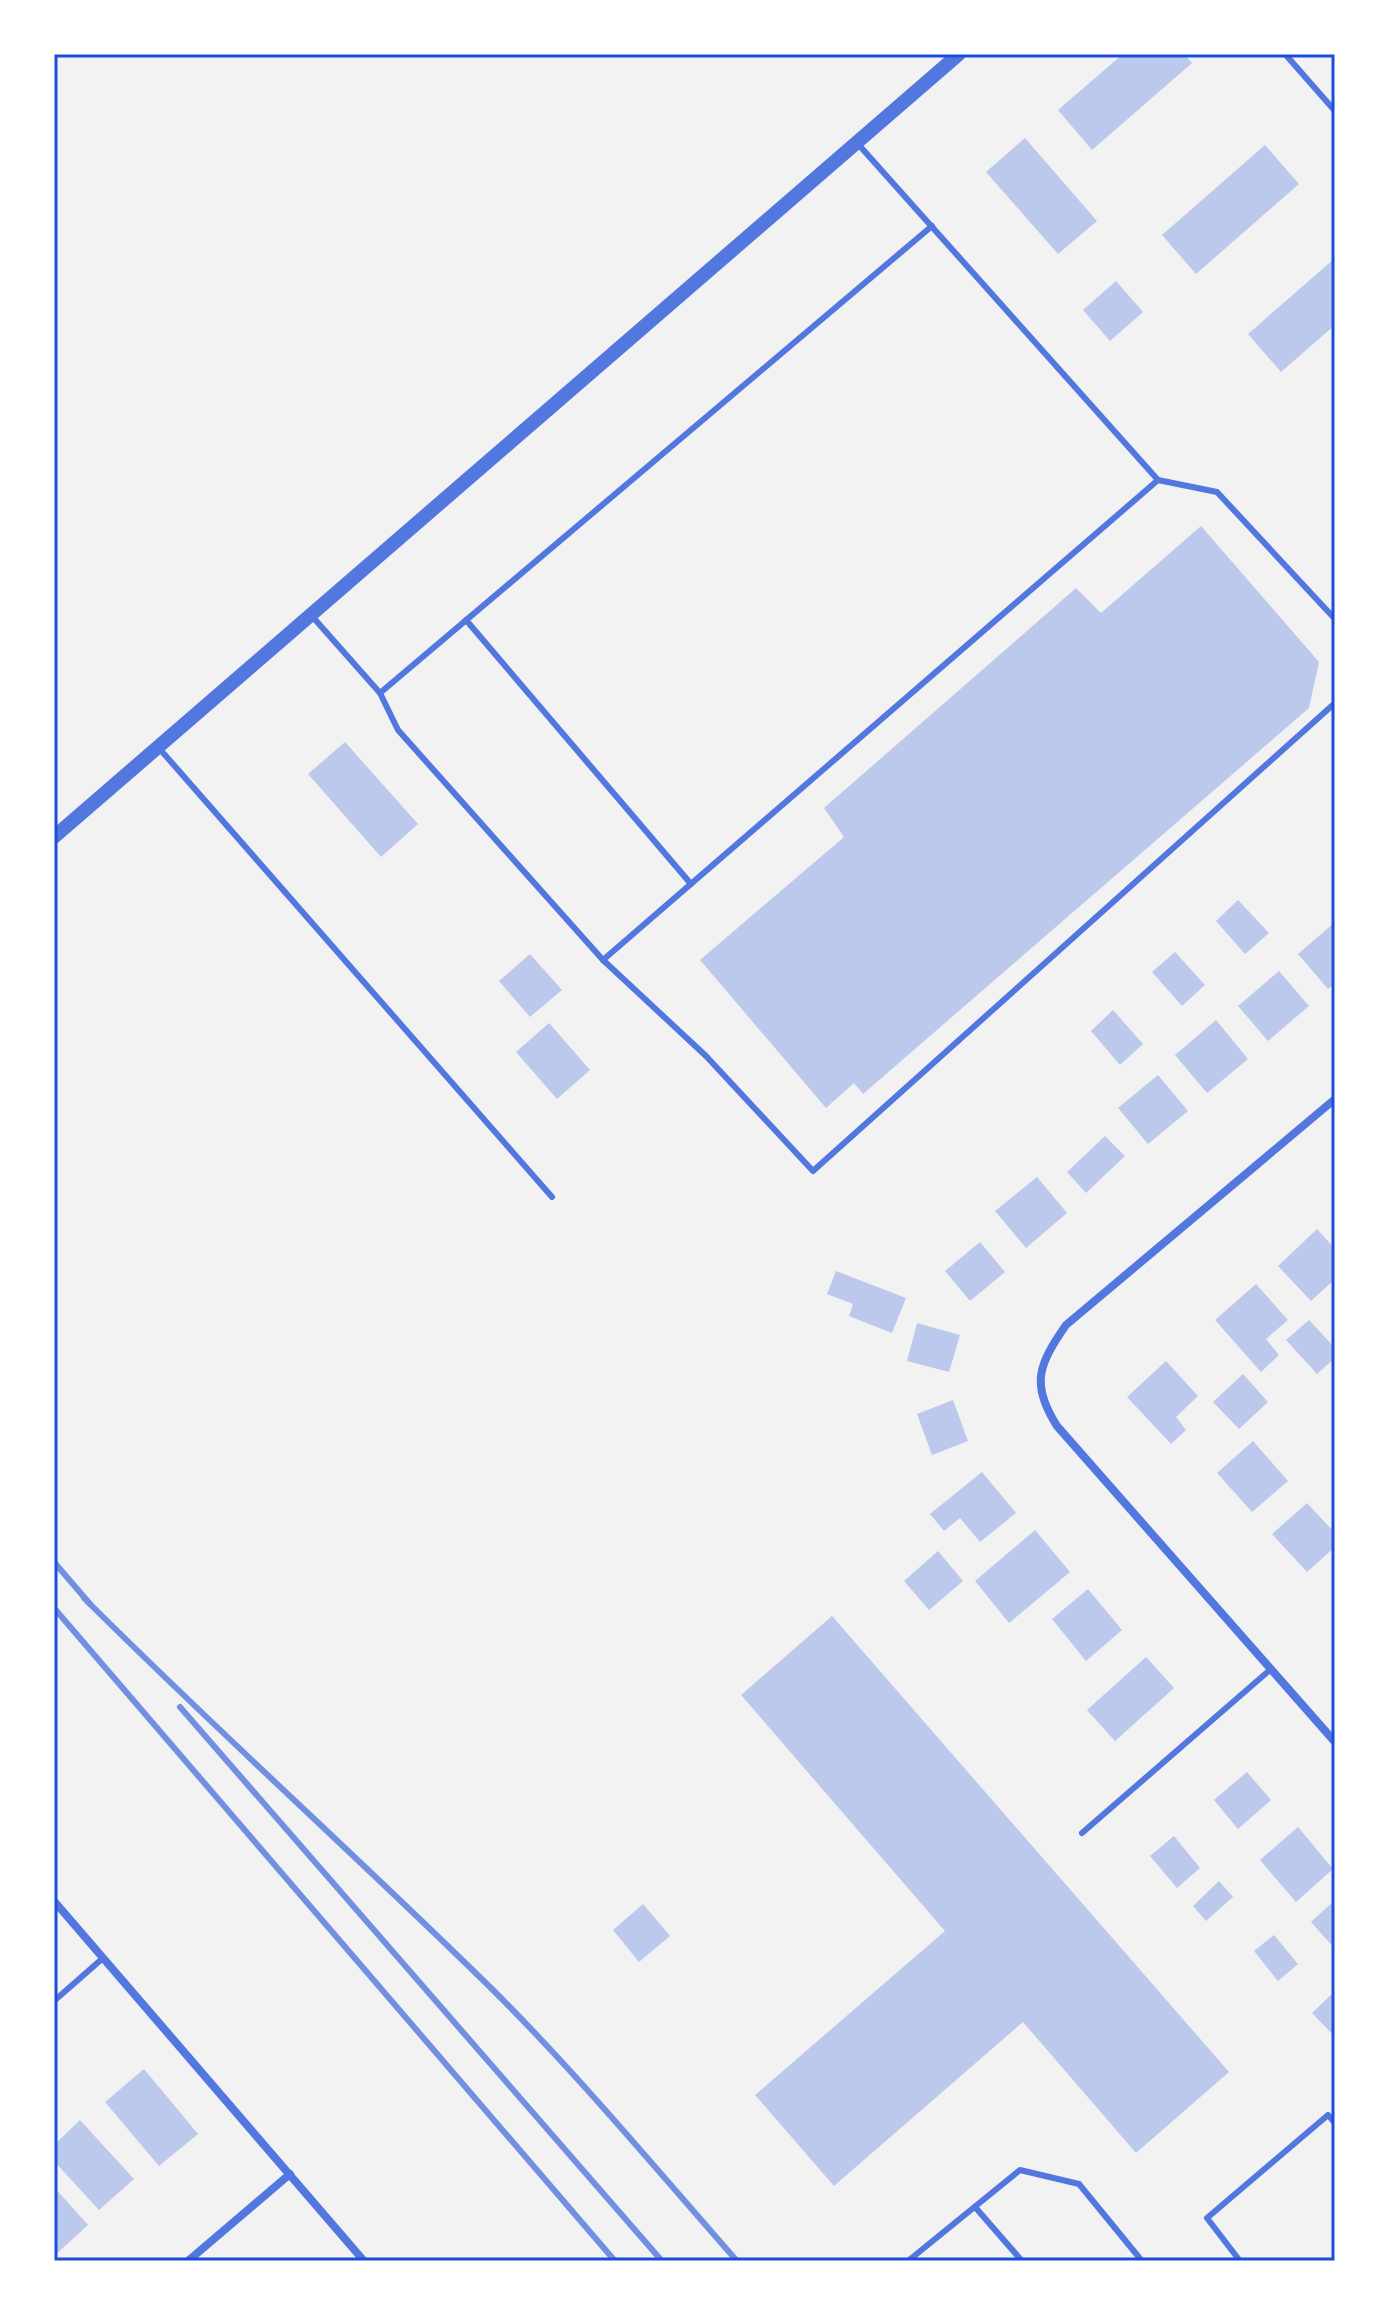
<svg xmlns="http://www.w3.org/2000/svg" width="1389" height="2315" font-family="Montserrat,sans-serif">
<rect width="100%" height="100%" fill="#f2f2f2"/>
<g fill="#bdc9ec">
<path d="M1123,54H1184L1192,63L1092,150L1058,110Z"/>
<path d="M1025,138L1097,221L1058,254L986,172Z"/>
<path d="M1265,145L1299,184L1196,274L1162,235Z"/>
<path d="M1335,258V325L1281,372L1248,334Z"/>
<path d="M1116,281L1143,312L1110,341L1083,310Z"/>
<path d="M1201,526L1319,662L1309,708L863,1094L854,1083L826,1108L700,960L844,837L824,808L1076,588L1101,613Z"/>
<path d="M345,742L418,824L381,857L308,774Z"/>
<path d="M1238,900L1269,933L1245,954L1216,921Z"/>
<path d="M1335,922V983L1328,989L1298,954Z"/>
<path d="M1175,952L1205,985L1182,1006L1152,972Z"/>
<path d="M530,954L562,990L530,1017L499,981Z"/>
<path d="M1279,971L1309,1006L1268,1041L1238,1006Z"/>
<path d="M1113,1010L1143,1044L1120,1065L1091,1031Z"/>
<path d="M1216,1020L1248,1059L1207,1093L1175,1055Z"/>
<path d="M549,1023L590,1070L557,1099L516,1052Z"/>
<path d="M1158,1075L1188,1111L1148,1144L1118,1108Z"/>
<path d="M1105,1136L1125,1156L1086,1193L1067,1172Z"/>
<path d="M1037,1177L1067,1213L1026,1248L995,1211Z"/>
<path d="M1317,1229L1335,1249V1279L1311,1301L1278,1266Z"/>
<path d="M980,1242L1005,1272L970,1301L945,1271Z"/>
<path d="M836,1271L906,1298L892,1333L849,1316L853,1304L827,1294Z"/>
<path d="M1256,1284L1288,1320L1266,1339L1279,1355L1261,1372L1215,1320Z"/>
<path d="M1309,1320L1335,1348V1358L1317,1374L1286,1340Z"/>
<path d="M917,1323L960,1335L949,1372L907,1361Z"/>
<path d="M1166,1361L1198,1396L1176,1417L1186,1430L1171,1444L1127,1397Z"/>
<path d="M1243,1374L1268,1402L1239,1429L1213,1402Z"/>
<path d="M953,1400L968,1441L932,1455L917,1414Z"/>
<path d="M1253,1441L1288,1481L1252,1512L1217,1473Z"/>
<path d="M982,1472L1016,1513L980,1542L960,1518L944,1531L930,1514Z"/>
<path d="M1307,1503L1335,1533V1547L1307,1572L1272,1534Z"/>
<path d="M1035,1530L1070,1572L1009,1623L975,1581Z"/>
<path d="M938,1551L963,1581L929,1610L904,1581Z"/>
<path d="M1088,1589L1122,1630L1086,1661L1052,1619Z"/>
<path d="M832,1616L1229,2072L1136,2153L1023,2022L834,2186L755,2095L945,1931L741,1695Z"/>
<path d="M1146,1657L1174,1688L1115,1741L1087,1710Z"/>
<path d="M1247,1772L1271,1800L1238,1829L1214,1800Z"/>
<path d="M1298,1827L1333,1869L1296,1902L1260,1860Z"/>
<path d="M1174,1836L1200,1868L1177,1888L1150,1856Z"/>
<path d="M1219,1881L1233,1897L1206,1921L1193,1906Z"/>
<path d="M1335,1900V1949L1311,1922Z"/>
<path d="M643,1904L670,1936L639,1962L613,1930Z"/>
<path d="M1274,1935L1298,1964L1278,1981L1254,1951Z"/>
<path d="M1335,1991V2037L1312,2013Z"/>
<path d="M144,2069L198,2134L159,2166L105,2102Z"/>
<path d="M80,2120L134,2179L99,2210L54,2161V2145Z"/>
<path d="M54,2187L88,2225L54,2256Z"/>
</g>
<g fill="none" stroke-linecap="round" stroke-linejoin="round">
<g stroke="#5277de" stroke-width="6">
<path d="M1285,54L1335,111"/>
<path d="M1158,480L1217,492L1335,619"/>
<path d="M311,615L380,693L398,730L603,960L706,1056L813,1171L1335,703"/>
<path d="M466,620L691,884"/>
<path d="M380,693L932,226"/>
<path d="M158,747L552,1197"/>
<path d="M603,960L1158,480L858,144"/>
<path d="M1082,1833L1271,1669"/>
<path d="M54,2001L103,1958"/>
<path d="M975,2207L1022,2261"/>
<path d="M908,2261L1020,2170L1079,2184L1142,2261"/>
<path d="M1240,2261L1207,2218L1328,2115L1335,2123"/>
</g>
<g stroke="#5277de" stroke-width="8">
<path d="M1335,1099L1066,1325C1039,1364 1030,1384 1057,1426L1335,1742"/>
<path d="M54,1901L364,2261"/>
<path d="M188,2261L290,2174"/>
</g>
<path stroke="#5277de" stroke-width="14" d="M54,837L959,54"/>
<g stroke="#7290e2" stroke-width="6">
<path d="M54,1562L90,1604"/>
<path d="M84,1598C218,1732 359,1858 494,1991C580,2077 657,2170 737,2261"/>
<path d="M54,1608L615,2261"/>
<path d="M180,1707L662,2261"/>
</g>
</g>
<rect width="1389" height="2315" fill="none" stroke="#ffffff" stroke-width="112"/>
<rect x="56" y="56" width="1277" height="2203" fill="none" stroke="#1d4ed8" stroke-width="3"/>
</svg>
